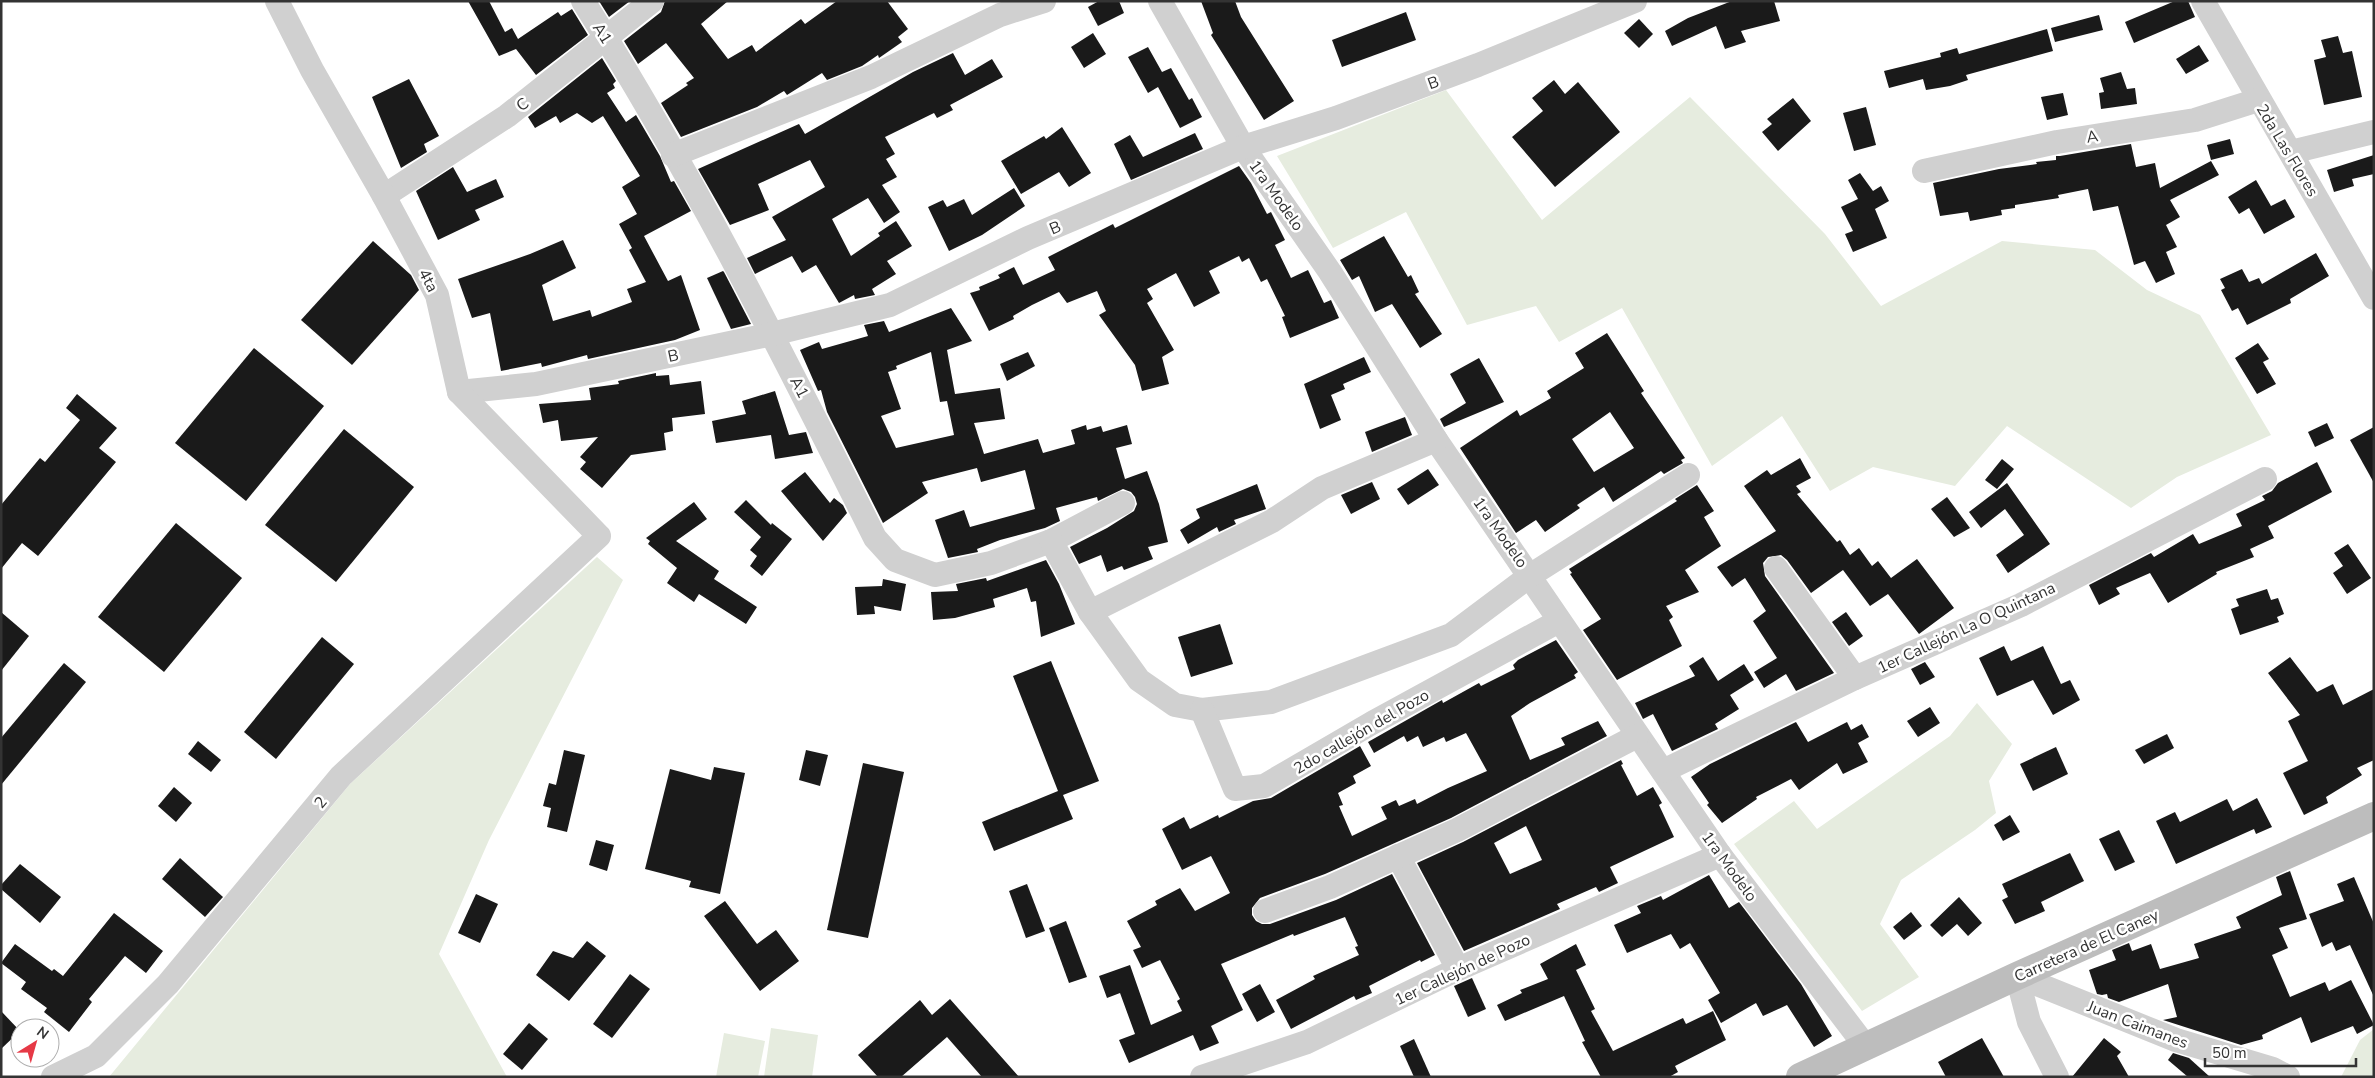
<svg xmlns="http://www.w3.org/2000/svg" width="2375" height="1078" font-family="'Nunito Sans',sans-serif">
<rect width="100%" height="100%" fill="#fff"/>
<g fill="#e6ecdf">
<path d="M1446,90L1542,220L1690,97L1825,234L1881,306L2002,241L2095,250L2147,290L2200,315L2271,435L2177,477L2131,508L2007,426L1955,486L1873,467L1830,491L1782,416L1712,466L1622,308L1559,342L1536,306L1467,325L1406,212L1333,248L1277,156Z"/>
<path d="M597,557L623,580L489,840L439,954L507,1077H109L350,784Z"/>
<path d="M1977,703L2012,744L1989,781L1996,813L1975,830L1901,880L1880,924L1919,977L1862,1011L1734,844L1794,801L1817,829L1950,736Z"/>
<path d="M771,1028L818,1035L812,1077H764Z"/>
<path d="M2374,1029V1077H2341L2360,1040Z"/>
<path d="M724,1033L765,1041L758,1077H716Z"/>
</g>
<g fill="#1a1a1a" fill-rule="evenodd">
<path d="M468,1H489L505,32L512,28L518,39L558,12L561,16L572,9L588,35L536,75L516,49L499,56Z"/>
<path d="M599,1H630L609,17Z"/>
<path d="M665,1H728L701,24L728,59L752,45L756,52L801,19L805,24L837,1H887L908,29L898,37L902,42L879,58L878,55L862,66L827,80L822,73L787,95L784,91L757,107L681,137L661,103L688,85L686,83L694,78L666,43L638,64L624,41L661,12Z"/>
<path d="M1099,1H1119L1124,13L1098,26L1088,7Z"/>
<path d="M1201,1H1235L1241,17L1294,101L1264,120L1211,35L1213,33Z"/>
<path d="M1732,1H1774L1780,21L1741,31L1746,42L1725,49L1716,26L1672,46L1665,31L1688,18Z"/>
<path d="M2175,1H2188L2195,17L2134,43L2125,22Z"/>
<path d="M1406,12L1416,40L1342,67L1332,40Z"/>
<path d="M2099,15L2103,30L2055,42L2051,28Z"/>
<path d="M1639,19L1653,34L1639,48L1624,33Z"/>
<path d="M2047,29L2053,51L1966,75L1968,80L1950,86L1926,90L1923,79L1889,88L1884,71L1941,57L1940,53L1957,48L1959,54Z"/>
<path d="M1093,33L1106,54L1084,68L1071,47Z"/>
<path d="M2338,36L2343,53L2352,51L2362,97L2324,105L2314,60L2326,57L2321,40Z"/>
<path d="M2199,45L2209,61L2186,74L2176,59Z"/>
<path d="M1148,47L1162,72L1171,68L1189,100L1192,98L1202,117L1180,128L1158,87L1148,93L1128,57Z"/>
<path d="M953,53L965,75L992,59L1003,77L950,105L953,110L937,118L934,113L885,137L895,154L886,159L897,177L882,185L900,212L884,223L868,198L832,219L851,256L880,236L878,233L896,221L912,246L887,261L896,274L872,289L875,295L855,299L854,295L839,303L816,265L802,273L792,256L755,274L747,258L786,240L772,217L825,187L810,160L758,184L769,210L730,225L698,169L799,124L805,134L913,72Z"/>
<path d="M602,58L616,81L613,84L615,88L607,93L626,122L636,115L660,156L671,182L674,181L691,211L644,236L668,281L681,275L700,330L675,340L588,359L587,355L542,367L541,363L501,371L490,313L472,318L458,279L530,254L563,240L576,268L542,285L553,321L590,310L592,317L632,302L627,289L646,282L629,250L632,248L619,224L637,214L622,187L640,176L603,116L592,123L577,113L560,123L556,116L535,128L528,117Z"/>
<path d="M2121,72L2127,89L2135,88L2137,104L2101,109L2099,93L2104,92L2100,78Z"/>
<path d="M409,79L439,136L424,144L427,152L401,168L372,97Z"/>
<path d="M1554,80L1565,94L1578,82L1620,132L1555,187L1512,137L1543,111L1532,98Z"/>
<path d="M2063,93L2068,115L2047,120L2041,97Z"/>
<path d="M1793,98L1811,121L1778,151L1762,132L1772,124L1767,119Z"/>
<path d="M1866,107L1876,145L1854,151L1843,113Z"/>
<path d="M1062,127L1091,173L1069,187L1059,172L1021,194L1001,161L1044,136L1046,139Z"/>
<path d="M1195,133L1203,149L1131,180L1114,144L1130,135L1143,157Z"/>
<path d="M2230,139L2234,154L2211,160L2207,145Z"/>
<path d="M2131,144L2136,167L2155,163L2160,188L2211,161L2219,175L2170,200L2180,217L2166,225L2177,247L2166,252L2175,274L2156,283L2145,261L2134,265L2118,206L2093,211L2088,189L2058,195L2059,198L2015,205V208L2001,210L2002,215L1970,221L1968,212L1940,216L1933,183L1999,169L2037,164L2036,162L2056,160V156H2060Z"/>
<path d="M2374,155V174L2352,179L2354,186L2334,192L2327,170Z"/>
<path d="M1239,166L1251,183L1267,214L1271,212L1285,240L1275,245L1291,278L1308,270L1324,303L1331,300L1339,318L1290,338L1282,317L1285,316L1267,279L1261,282L1249,258L1242,262L1239,256L1209,271L1220,293L1194,307L1176,273L1147,289L1153,299L1147,303L1174,350L1162,357L1169,384L1142,391L1135,365L1099,315L1106,311L1097,291L1067,303L1059,292L1032,305L1013,316L1014,319L989,331L970,293L980,290L979,287L1000,278L998,275L1014,267L1023,285L1055,270L1048,257L1113,224L1115,228Z"/>
<path d="M453,167L467,192L496,179L504,197L475,210L480,220L438,240L416,191Z"/>
<path d="M1860,173L1873,191L1881,186L1889,201L1875,209L1887,238L1853,252L1845,234L1853,231L1841,207L1858,199L1848,180Z"/>
<path d="M2256,180L2271,206L2285,199L2295,217L2264,234L2249,208L2239,214L2228,197Z"/>
<path d="M1014,188L1025,206L982,235L949,251L928,207L943,200L947,207L964,199L972,215Z"/>
<path d="M1384,236L1408,277L1411,275L1419,292L1415,294L1442,334L1420,348L1392,304L1375,312L1359,276L1352,280L1340,260Z"/>
<path d="M373,241L411,275L419,290L352,365L301,320Z"/>
<path d="M2316,253L2329,276L2290,299L2291,303L2247,325L2238,308L2232,311L2221,290L2225,288L2220,279L2242,269L2249,282L2259,278L2262,284Z"/>
<path d="M723,271L724,272L751,324L731,329L707,278Z"/>
<path d="M951,308L972,341L947,350L955,394L1000,388L1005,419L974,423L984,454L1038,439L1043,453L1075,444L1071,430L1086,425L1087,430L1101,426L1103,432L1127,425L1132,444L1116,448L1125,479L1147,471L1159,504L1168,542L1148,547L1153,559L1124,570L1122,566L1107,572L1101,555L1079,564L1070,547L1107,528L1134,511L1137,504L1135,497L1131,492L1123,489L1098,501L1097,497L1056,508L1060,521L1045,528L1000,540L977,549L978,552L948,558L935,520L964,510L970,527L1035,509L1025,470L981,482L977,468L922,482L928,493L883,523L827,412L821,390L818,391L800,350L819,342L822,349L868,336L864,325L884,321L889,332ZM931,352L940,402L947,401L954,435L896,448L881,416L901,409L888,372L897,369L896,366Z"/>
<path d="M1607,333L1644,391L1641,393L1685,458L1681,460L1683,463L1664,474L1661,471L1613,502L1604,487L1577,505L1580,508L1545,532L1536,520L1516,533L1460,448L1517,410L1520,416L1551,398L1547,391L1584,368L1575,353ZM1610,412L1634,448L1594,472L1572,439Z"/>
<path d="M2258,343L2269,359L2263,362L2276,384L2257,394L2235,358Z"/>
<path d="M254,348L324,406L246,501L175,443Z"/>
<path d="M1028,352L1035,366L1007,381L1000,364Z"/>
<path d="M1364,357L1371,372L1343,384L1345,389L1331,395L1341,420L1320,429L1304,384Z"/>
<path d="M1479,358L1504,402L1444,427L1440,419L1466,403L1450,374Z"/>
<path d="M656,373V376L669,375L670,385L701,381L705,414L672,418L673,431L664,433L666,450L631,455L602,488L580,469L586,462L580,457L598,437L561,441L558,420L543,423L539,404L591,400L589,388L619,384L618,381Z"/>
<path d="M775,391L789,435L806,432L813,453L775,459L771,435L716,443L712,421L746,414L742,401Z"/>
<path d="M77,394L117,428L99,448L116,462L38,556L22,543L1,569V505L40,458L45,462L80,420L66,408Z"/>
<path d="M1405,417L1412,435L1372,452L1365,432Z"/>
<path d="M2327,423L2334,438L2315,447L2308,432Z"/>
<path d="M2374,427V483L2350,440Z"/>
<path d="M344,429L414,487L336,582L265,525Z"/>
<path d="M1800,458L1811,478L1796,486L1801,492L1797,494L1837,542L1840,540L1850,555L1859,548L1872,566L1878,561L1891,578L1917,559L1954,608L1919,634L1888,594L1870,606L1843,570L1811,593L1787,560L1781,555L1768,557L1763,563L1765,576L1834,673L1796,691L1786,674L1764,688L1754,672L1777,658L1753,621L1766,611L1745,578L1732,587L1717,567L1776,531L1744,486L1767,470L1771,475Z"/>
<path d="M2002,459L2014,469L1997,489L1985,480Z"/>
<path d="M2317,462L2332,492L2268,526L2274,538L2250,549L2254,557L2216,572L2217,574L2168,603L2150,573L2116,588L2120,594L2099,605L2089,585L2151,553L2154,557L2193,534L2199,544L2242,526L2236,514L2265,500L2262,496L2272,491L2278,483Z"/>
<path d="M1428,469L1439,485L1408,505L1397,489Z"/>
<path d="M805,472L830,503L834,498L843,505L847,513L823,541L781,491Z"/>
<path d="M1372,482L1380,499L1351,514L1341,495Z"/>
<path d="M2007,483L2050,544L2008,573L1996,555L2024,535L2005,509L1981,528L1969,512Z"/>
<path d="M1257,484L1266,509L1234,520L1236,524L1219,532L1217,527L1188,544L1180,530L1200,518L1196,509Z"/>
<path d="M1697,485L1714,511L1704,517L1721,546L1685,570L1699,592L1666,606L1673,617L1669,620L1682,646L1617,680L1583,630L1601,619L1570,574L1572,573L1569,569L1677,501L1675,499Z"/>
<path d="M1947,497L1970,528L1954,537L1931,509Z"/>
<path d="M746,500L771,525L772,523L792,539L762,576L750,566L757,556L750,550L761,537L734,512Z"/>
<path d="M694,502L707,519L676,541L719,571L714,579L757,607L746,624L699,594L694,602L667,583L677,568L648,544L650,541L646,538Z"/>
<path d="M176,523L242,578L164,672L98,617Z"/>
<path d="M2348,544L2371,578L2347,594L2333,573L2343,566L2334,553Z"/>
<path d="M1046,560L1059,584L1075,624L1041,637L1036,601L1031,602L1027,588L993,599L995,607L955,618L933,620L931,592L958,591L956,584L986,578L987,581Z"/>
<path d="M883,579L906,584L901,611L874,606L875,614L857,615L855,587L882,586Z"/>
<path d="M2267,589L2271,600L2278,598L2284,614L2277,617L2279,622L2240,635L2231,609L2239,606L2236,599Z"/>
<path d="M1,612L29,636L1,671Z"/>
<path d="M1846,612L1863,636L1849,646L1832,622Z"/>
<path d="M1220,624L1233,664L1191,677L1178,637Z"/>
<path d="M322,637L354,664L276,759L244,732Z"/>
<path d="M1556,640L1578,672L1574,675L1576,678L1530,703L1511,716L1530,760L1565,745L1561,738L1598,721L1607,736L1451,818L1325,874L1260,898L1252,908V915L1256,921L1262,924H1270L1336,900L1392,874L1435,955L1421,962L1420,960L1369,986L1372,993L1356,1000L1354,996L1291,1029L1276,1000L1315,979L1313,976L1359,955L1355,947L1358,946L1345,917L1294,936L1293,934L1221,964L1243,1010L1211,1026L1219,1043L1200,1051L1193,1035L1129,1063L1119,1040L1135,1034L1120,993L1107,998L1099,976L1130,965L1151,1025L1182,1011L1177,1001L1180,999L1160,960L1142,968L1133,950L1141,947L1127,921L1157,905L1155,901L1180,888L1195,911L1230,893L1211,856L1182,870L1162,829L1184,817L1190,829L1218,815L1219,818L1253,801L1271,798L1360,746L1371,766L1353,776L1356,783L1338,793L1343,805L1339,806L1352,836L1387,819L1381,807L1396,800L1399,806L1415,799L1417,804L1448,788L1487,771L1466,733L1446,742L1444,737L1423,747L1418,736L1407,742L1404,736L1374,753L1368,742L1442,700L1443,703L1479,683L1481,686L1515,669L1513,665L1518,660Z"/>
<path d="M2004,646L2011,661L2043,646L2061,684L2070,680L2080,700L2053,715L2033,680L1997,696L1979,658Z"/>
<path d="M1703,657L1718,681L1744,664L1754,680L1730,695L1739,709L1715,724L1718,729L1672,751L1653,714L1643,719L1635,703L1695,676L1689,666Z"/>
<path d="M2290,657L2317,692L2333,684L2343,705L2374,689V760L2357,768L2362,775L2326,797L2328,803L2304,815L2283,773L2308,761L2288,721L2300,715L2268,673Z"/>
<path d="M1051,661L1099,781L1063,795L1073,819L994,851L982,822L1058,791L1013,676Z"/>
<path d="M1925,662L1935,677L1920,685L1911,669Z"/>
<path d="M64,663L86,682L1,785V738Z"/>
<path d="M1930,707L1940,723L1918,737L1907,721Z"/>
<path d="M1796,722L1808,742L1847,722L1851,730L1862,724L1869,737L1858,743L1868,762L1843,774L1837,763L1799,790L1791,779L1756,797L1757,799L1722,823L1707,805L1709,803L1691,777L1710,764Z"/>
<path d="M2167,734L2174,748L2144,764L2135,750Z"/>
<path d="M198,741L221,760L211,772L188,754Z"/>
<path d="M2056,747L2068,774L2033,791L2020,764Z"/>
<path d="M564,750L585,755L567,832L547,827L551,808L543,806L549,783L556,785Z"/>
<path d="M806,750L828,755L820,786L799,780Z"/>
<path d="M1621,760L1623,764L1621,765L1637,796L1653,787L1662,803L1659,805L1674,837L1610,867L1618,883L1599,892L1596,887L1557,904L1560,909L1464,951L1417,863L1463,842ZM1526,826L1542,860L1510,874L1494,843Z"/>
<path d="M863,763L904,772L868,938L827,930Z"/>
<path d="M714,767L745,773L720,894L689,887L691,881L645,869L670,769L711,780Z"/>
<path d="M174,787L192,803L176,822L158,806Z"/>
<path d="M2257,798L2272,827L2256,834L2254,829L2176,864L2156,821L2175,812L2180,822L2227,799L2233,811Z"/>
<path d="M2010,815L2020,832L2003,841L1994,825Z"/>
<path d="M2119,830L2135,862L2115,871L2099,839Z"/>
<path d="M596,840L614,845L607,871L589,865Z"/>
<path d="M2070,853L2084,881L2041,902L2045,911L2015,924L2002,900L2008,897L2002,884Z"/>
<path d="M180,858L223,897L205,917L162,879Z"/>
<path d="M20,864L61,897L40,923L1,889V885Z"/>
<path d="M2290,871L2307,919L2279,928L2288,948L2272,955L2290,997L2325,982L2329,991L2351,980L2374,1025L2357,1034L2353,1026L2311,1043L2301,1017L2262,1035L2263,1039L2241,1045L2163,1020L2177,1017L2168,984L2119,1002L2108,998L2107,994L2102,995L2097,994L2089,970L2116,960L2112,950L2129,943L2132,951L2151,944L2160,969L2199,958L2194,944L2241,928L2236,917L2282,895L2276,877Z"/>
<path d="M1709,875L1729,908L1739,902L1801,984L1832,1036L1814,1047L1787,1005L1763,1016L1756,1003L1721,1023L1708,1000L1720,993L1690,943L1680,949L1671,934L1627,953L1614,925L1641,913L1637,906L1661,896L1663,900Z"/>
<path d="M2354,877L2374,924V997L2350,945L2336,951L2332,942L2322,947L2309,914L2344,901L2337,884Z"/>
<path d="M1027,884L1045,931L1026,938L1009,891Z"/>
<path d="M476,894L498,904L480,943L458,933Z"/>
<path d="M1959,897L1982,923L1968,936L1957,924L1942,937L1930,925Z"/>
<path d="M725,901L757,944L776,930L799,961L760,991L704,916Z"/>
<path d="M1911,912L1922,926L1904,940L1893,927Z"/>
<path d="M114,913L163,951L146,973L125,956L89,999L92,1002L69,1032L44,1012L47,1008L21,989L26,982L1,963L15,944L52,971L54,969L63,976Z"/>
<path d="M1066,921L1087,977L1069,983L1049,928Z"/>
<path d="M587,941L606,956L569,1001L536,975L553,951L573,958Z"/>
<path d="M1576,944L1586,965L1576,970L1595,1009L1591,1011L1613,1051L1683,1018L1686,1024L1713,1011L1726,1040L1675,1066L1678,1072L1669,1077H1601L1582,1042L1585,1041L1564,996L1505,1021L1497,1005L1522,993L1520,990L1548,979L1540,964Z"/>
<path d="M630,974L650,989L612,1038L593,1024Z"/>
<path d="M1472,978L1486,1009L1468,1017L1454,986Z"/>
<path d="M1260,984L1275,1012L1257,1022L1242,994Z"/>
<path d="M950,999L1019,1077H982L947,1037L901,1077H878L858,1055L920,1000L932,1015Z"/>
<path d="M1,1011L20,1031L1,1049Z"/>
<path d="M529,1023L548,1039L522,1070L503,1054Z"/>
<path d="M1982,1038L2004,1077H1946L1938,1062Z"/>
<path d="M2104,1038L2121,1052L2117,1056L2129,1077H2072Z"/>
<path d="M1414,1039L1431,1077H1414L1400,1046Z"/>
<path d="M2173,1053L2189,1058L2210,1077H2188L2168,1060Z"/>
</g>
<g fill="none" stroke-linecap="round" stroke-linejoin="round">
<g stroke="#d0d0d0" stroke-width="24">
<path d="M583,1C692,173 784,356 875,538L895,560L935,575L991,563L1051,541L1123,503"/>
<path d="M1160,1L1243,147L1330,272L1436,440L1720,855L1866,1047"/>
<path d="M2203,1L2374,298"/>
<path d="M2291,152L2374,132"/>
<path d="M673,155L871,77L1000,15L1044,1"/>
<path d="M1924,171L2057,142L2195,120L2258,100"/>
<path d="M384,196L507,116L652,1"/>
<path d="M459,392L536,384L772,334L890,305L1028,238L1243,147L1336,118L1478,65L1635,1"/>
<path d="M1051,541L1090,612L1139,680L1175,705L1202,710L1271,702L1451,635L1531,575L1688,475"/>
<path d="M1776,568L1855,678"/>
<path d="M1090,612L1272,521L1322,488L1436,440"/>
<path d="M1202,710L1235,789L1264,786L1372,723L1559,621"/>
<path d="M1663,771L1855,678L2021,605L2265,479"/>
<path d="M1398,856L1458,969"/>
<path d="M1265,911L1330,887L1457,830L1637,736"/>
<path d="M2017,976L2176,1040L2273,1069L2288,1077"/>
<path d="M2017,976L2029,1022L2057,1077"/>
<path d="M53,1077L96,1056L168,984L341,776L599,536L459,392L437,295L384,196L312,70L277,1"/>
<path d="M1202,1077L1307,1042L1458,969L1720,855"/>
</g>
<path stroke="#bdbdbd" stroke-width="28" d="M1800,1077L2017,976L2374,816"/>
</g>
<g text-anchor="middle" stroke-width="5" stroke-linejoin="round" paint-order="stroke">
<g font-size="16" fill="#333" stroke="#fff">
<text transform="translate(603 33) rotate(58)" y="6">A1</text>
<text transform="translate(1433 82) rotate(-20)" y="6">B</text>
<text transform="translate(522 104) rotate(-38)" y="6">C</text>
<text transform="translate(2092 136) rotate(-9)" y="6">A</text>
<text transform="translate(2288 150) rotate(59)" y="6">2da Las Flores</text>
<text transform="translate(1277 195) rotate(55)" y="6">1ra Modelo</text>
<text transform="translate(1055 227) rotate(-23)" y="6">B</text>
<text transform="translate(429 280) rotate(63)" y="6">4ta</text>
<text transform="translate(673 355) rotate(-12)" y="6">B</text>
<text transform="translate(800 387) rotate(63)" y="6">A1</text>
<text transform="translate(1501 532) rotate(55)" y="6">1ra Modelo</text>
<text transform="translate(1966 627) rotate(-25)" y="6">1er Callejón La O Quintana</text>
<text transform="translate(1361 731) rotate(-30)" y="6">2do callejón del Pozo</text>
<text transform="translate(320 802) rotate(-50)" y="6">2</text>
<text transform="translate(1730 866) rotate(54)" y="6">1ra Modelo</text>
<text transform="translate(2086 945) rotate(-24)" y="6">Carretera de El Caney</text>
<text transform="translate(1462 969) rotate(-25)" y="6">1er Callejón de Pozo</text>
<text transform="translate(2138 1024) rotate(21)" y="6">Juan Caimanes</text>
</g>
</g>
<rect width="2375" height="1078" fill="none" stroke="#333333" stroke-width="5"/>
<g transform="translate(35 1043) rotate(37)"><circle r="24" fill="#ffffff" stroke="#adadad"/>
<path d="M0-4L9 19L0 12L-9 19Z" fill="#e63946"/>
<text y="-8" font-size="14" font-weight="bold" text-anchor="middle" fill="#333333">N</text>
</g>
<path d="M2205 1058v8h151v-8" fill="none" stroke="#333333" stroke-width="2.5"/>
<text x="2212" y="1058" font-size="15" fill="#333333" stroke="#ffffff" stroke-width="4" paint-order="stroke">50 m</text>
</svg>
